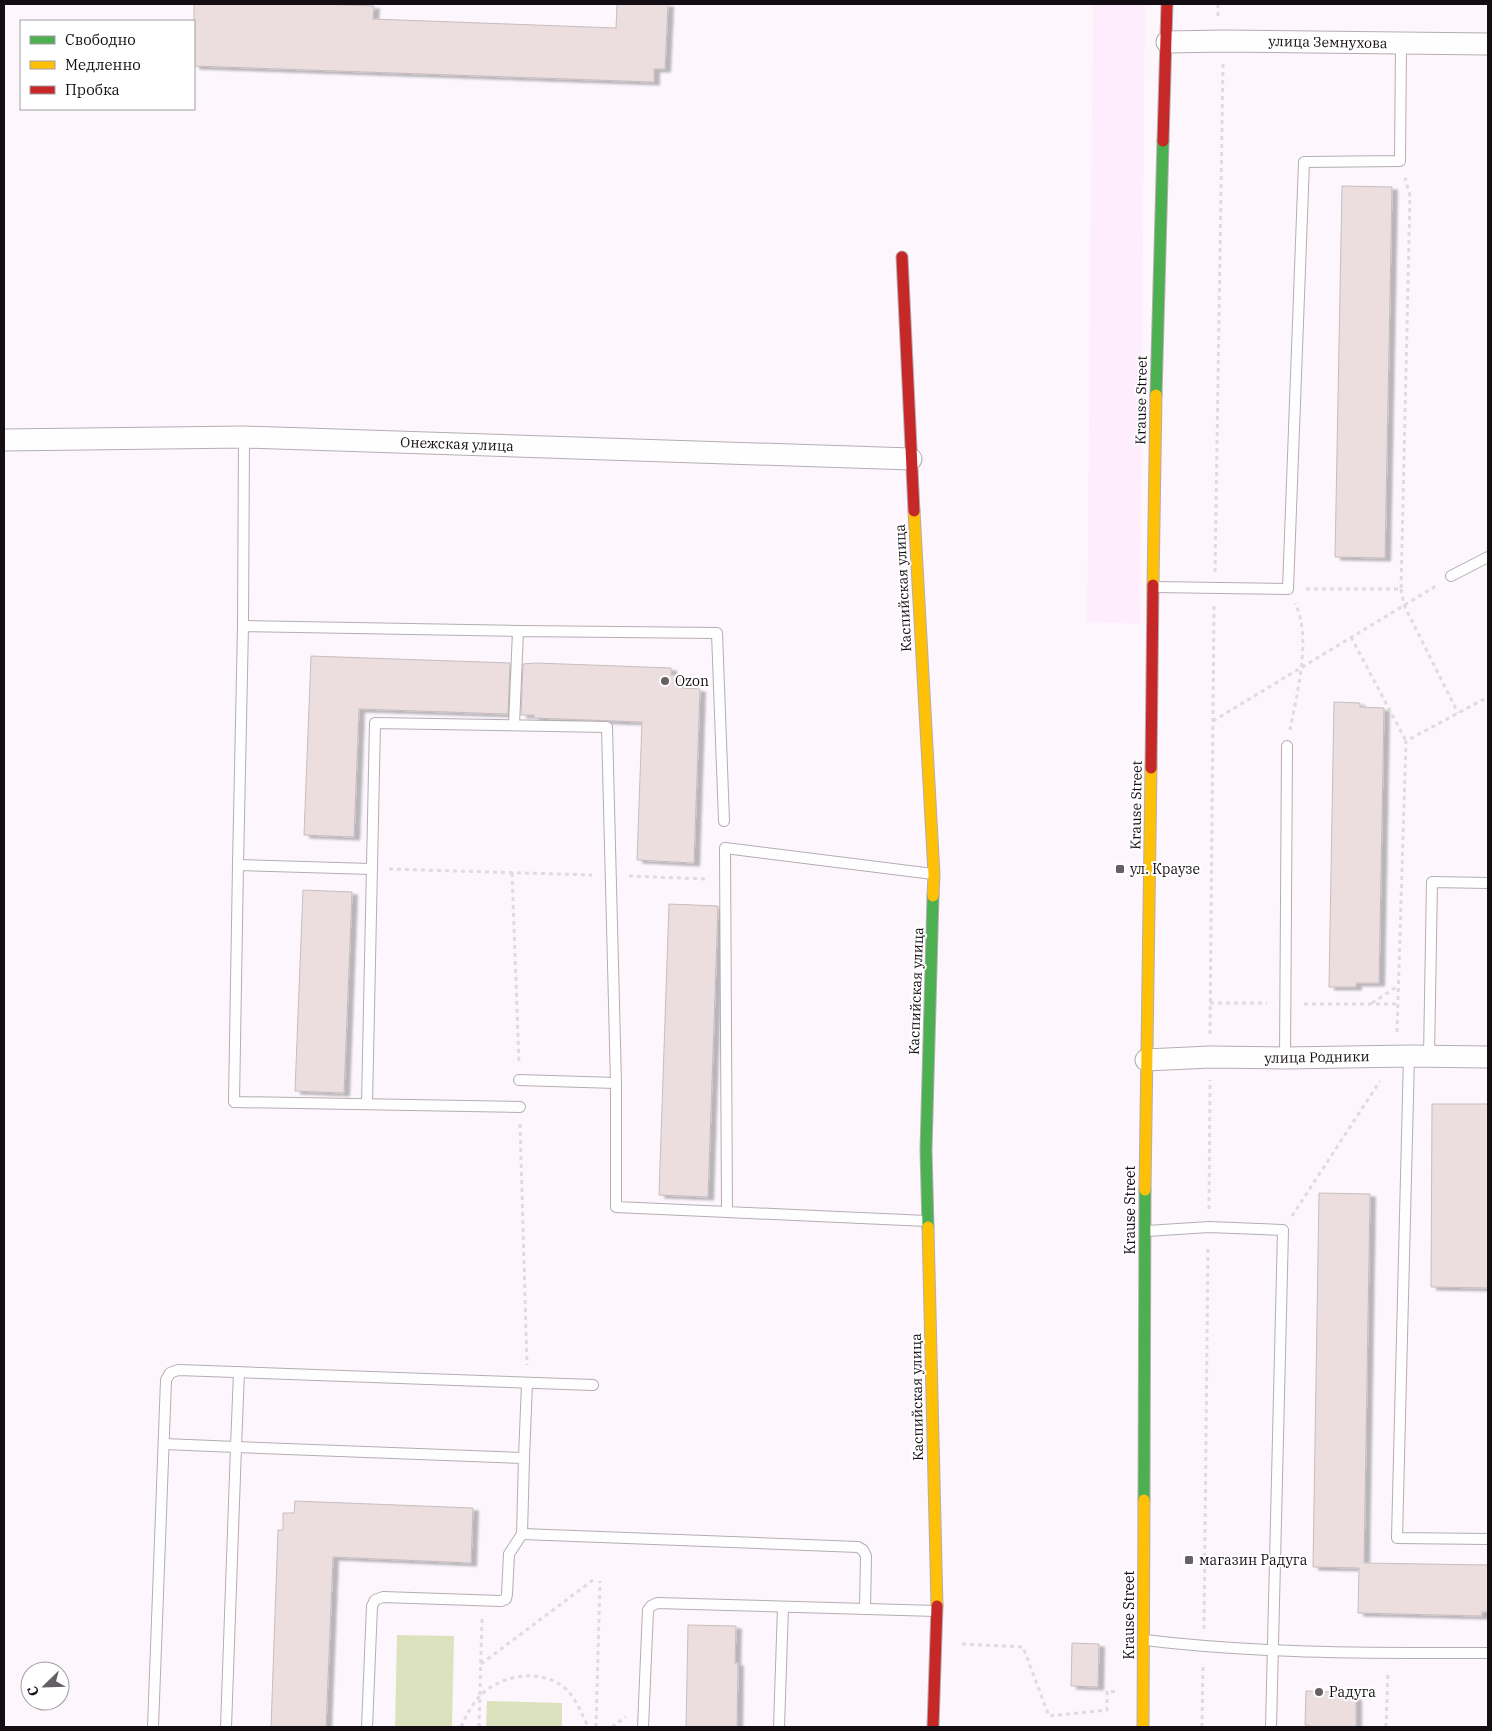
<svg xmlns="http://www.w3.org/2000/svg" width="1492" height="1731" font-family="'IBM Plex Serif',serif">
<defs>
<filter id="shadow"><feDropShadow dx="5.5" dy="3" stdDeviation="1" flood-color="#0004"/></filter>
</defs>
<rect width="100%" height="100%" fill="#fdf7fd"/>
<path fill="#feeefd" d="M1093,4H1145L1140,624L1087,622Z"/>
<g fill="#dde2be">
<path d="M397,1635L454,1636L452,1727H395Z"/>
<path d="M487,1701L562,1703V1727H486Z"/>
</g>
<g fill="#ecdddf" stroke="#c7bdbf" filter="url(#shadow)">
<path d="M194,4H322L374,6L373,19L616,28L617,4H668L665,69H654V82L194,66Z"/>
<path d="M1342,186L1392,187L1385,558L1335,557Z"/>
<path d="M311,656L510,663L508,714L359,709L354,837L304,835Z"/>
<path d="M536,663L671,668V675H683L682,688L700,689L694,863L637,860L642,722L534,718V715H521L523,664Z"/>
<path d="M1334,702L1360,703V707L1384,708L1379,983H1356V987H1329Z"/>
<path d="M303,890L352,892L344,1093L295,1091Z"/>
<path d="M669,904L718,906L708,1197L659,1195Z"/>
<path d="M1432,1104H1488V1288L1431,1287Z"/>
<path d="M1319,1193L1370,1194L1364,1563L1488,1565V1612H1482V1616L1358,1613L1359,1568L1313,1567Z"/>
<path d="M295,1501L473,1508L471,1563L333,1557L326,1727H271L278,1530H283V1513H294Z"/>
<path d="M688,1625L736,1626L735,1663H738L737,1727H686Z"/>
<path d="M1072,1643L1099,1644L1098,1687L1071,1686Z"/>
<path d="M1306,1691L1333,1692V1696L1356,1697V1727H1309V1725H1305Z"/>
</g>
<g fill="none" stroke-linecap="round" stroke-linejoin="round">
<g stroke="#b4adb4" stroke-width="12">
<g id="lane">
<path d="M1451,576L1488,557"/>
<path d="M1154,587L1288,589L1304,162L1400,161L1401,43"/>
<path d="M243,626L244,437"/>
<path d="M514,725L518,631L717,633L724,821"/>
<path d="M238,865L234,1102L520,1107"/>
<path d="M371,869L238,865L243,626L518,631"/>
<path d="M1409,1056L1397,1538L1488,1539"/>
<path d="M1429,1056L1432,882L1488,883"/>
<path d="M1285,1058L1287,746"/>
<path d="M519,1080L616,1083"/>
<path d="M367,1104L375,723L607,727L616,1083V1207L727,1212"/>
<path d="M927,1221L727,1212L725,848L933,874"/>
<path d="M1147,1231L1209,1227L1283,1230L1271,1727"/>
<path d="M164,1444L236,1447L239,1372"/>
<path d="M524,1458L527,1383"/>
<path d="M1145,1640C1259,1654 1374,1653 1488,1653"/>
<path d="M153,1727L166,1380L170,1373L178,1370L593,1385"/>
<path d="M226,1727L236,1447L524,1458L522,1534L858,1547L863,1550L866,1556L865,1609"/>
<path d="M367,1727L372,1606L375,1600L383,1597L501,1601L506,1599L507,1594L509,1554L522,1534"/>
<path d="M643,1727L648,1610L651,1606L657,1603L937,1611"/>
<path d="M779,1727L783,1607"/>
</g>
</g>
<g stroke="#b4adb4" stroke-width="23">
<g id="street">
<path d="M1167,42L1223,41L1488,44"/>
<path d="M4,440L244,437L911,459"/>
<path d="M1146,1060L1210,1057L1285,1058L1409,1056L1488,1057"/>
</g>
</g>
<g stroke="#b4adb4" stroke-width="13">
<g id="fast">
<path d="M1156,395L1163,141"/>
<path d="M928,1227L926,1150L933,896"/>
<path d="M1144,1500L1145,1190"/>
</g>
</g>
<g stroke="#b4adb4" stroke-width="13">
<g id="slow">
<path d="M914,511L934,874L933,896"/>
<path d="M1153,585L1156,395"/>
<path d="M1145,1190L1151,768"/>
<path d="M928,1227L937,1606"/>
<path d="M1143,1727L1144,1500"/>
</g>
</g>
<g stroke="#b4adb4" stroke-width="13">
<g id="jam">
<path d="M1163,141L1167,4"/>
<path d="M902,257L914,511"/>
<path d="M1151,768L1153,585"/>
<path d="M933,1727L937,1606"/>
</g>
</g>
<g stroke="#dedcde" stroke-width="3" stroke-dasharray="4 4" stroke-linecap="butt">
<path d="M1218,4V17"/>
<path d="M1215,572L1223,63"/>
<path d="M1306,589H1401L1410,196L1405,178"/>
<path d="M1401,589L1404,605L1458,713"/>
<path d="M1351,637L1406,741"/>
<path d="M1213,721L1436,586"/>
<path d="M1290,730C1297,694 1312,636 1295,603"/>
<path d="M389,869L592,875"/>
<path d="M512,873L519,1063"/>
<path d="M629,876L707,879"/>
<path d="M1210,1003H1267"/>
<path d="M1372,1003L1398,986"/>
<path d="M1304,1004H1398"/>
<path d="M1397,1032L1406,741L1488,697"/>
<path d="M1210,1034L1214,605"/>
<path d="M520,1124L527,1365"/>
<path d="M1209,1209L1210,1080"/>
<path d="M1292,1216L1380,1081"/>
<path d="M1204,1629L1208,1245"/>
<path d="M962,1644L1023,1647L1049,1716L1107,1710V1691L1118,1692"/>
<path d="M481,1664L593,1580"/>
<path d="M461,1727C466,1716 471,1706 479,1697C500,1674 543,1667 567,1690C576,1699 583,1716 588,1727"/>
<path d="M479,1727L482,1618"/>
<path d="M596,1727L600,1581"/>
<path d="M612,1727L626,1717"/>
<path d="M1202,1727L1203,1663"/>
<path d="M1386,1727L1388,1671"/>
</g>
<use href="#lane" stroke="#fffeff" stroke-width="10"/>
<use href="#street" stroke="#fffeff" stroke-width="21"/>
<use href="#fast" stroke="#4caf50" stroke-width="11"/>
<use href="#slow" stroke="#ffc107" stroke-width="11"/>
<use href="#jam" stroke="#c62828" stroke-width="11"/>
</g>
<g fill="#665f66" stroke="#fff" stroke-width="2">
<circle cx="665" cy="681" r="5"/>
<rect x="1115" y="864" width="10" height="10" rx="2.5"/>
<rect x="1184" y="1555" width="10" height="10" rx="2.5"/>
<circle cx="1319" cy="1692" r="5"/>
</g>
<g text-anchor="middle" stroke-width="4" stroke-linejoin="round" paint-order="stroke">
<g font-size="14" fill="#140d14" stroke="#fff">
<text transform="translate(1328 42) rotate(1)" y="5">улица Земнухова</text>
<text transform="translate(1141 400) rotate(-89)" y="5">Krause Street</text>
<text transform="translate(457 444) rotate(2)" y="5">Онежская улица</text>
<text transform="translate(903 588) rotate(-93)" y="5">Каспийская улица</text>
<text transform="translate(1136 805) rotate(-89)" y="5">Krause Street</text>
<text transform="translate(916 991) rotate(-88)" y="5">Каспийская улица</text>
<text transform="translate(1317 1057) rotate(-1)" y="5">улица Родники</text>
<text transform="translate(1130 1210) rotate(-90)" y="5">Krause Street</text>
<text transform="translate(917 1397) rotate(-91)" y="5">Каспийская улица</text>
<text transform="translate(1129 1615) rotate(-90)" y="5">Krause Street</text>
</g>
<g font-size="14" fill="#140d14" stroke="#fff" text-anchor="start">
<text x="675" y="686">Ozon</text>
<text x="1130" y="874">ул. Краузе</text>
<text x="1199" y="1565">магазин Радуга</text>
<text x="1329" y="1697">Радуга</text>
</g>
</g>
<rect width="1492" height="1731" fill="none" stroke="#140d14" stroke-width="10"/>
<rect x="20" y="20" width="175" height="90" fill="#ffffff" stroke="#a19ea1"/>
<rect x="30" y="36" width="25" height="8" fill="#4caf50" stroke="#a19ea1"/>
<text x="65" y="45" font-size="15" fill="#140d14">Свободно</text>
<rect x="30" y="61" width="25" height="8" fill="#ffc107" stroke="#a19ea1"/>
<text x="65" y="70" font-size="15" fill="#140d14">Медленно</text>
<rect x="30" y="86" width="25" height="8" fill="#c62828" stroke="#a19ea1"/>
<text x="65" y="95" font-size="15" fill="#140d14">Пробка</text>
<g transform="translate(45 1686) rotate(247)"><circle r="24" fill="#ffffff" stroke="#a19ea1"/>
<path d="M0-4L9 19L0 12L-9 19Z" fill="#665f66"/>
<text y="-8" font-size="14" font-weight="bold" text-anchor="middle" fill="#140d14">С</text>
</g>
</svg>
